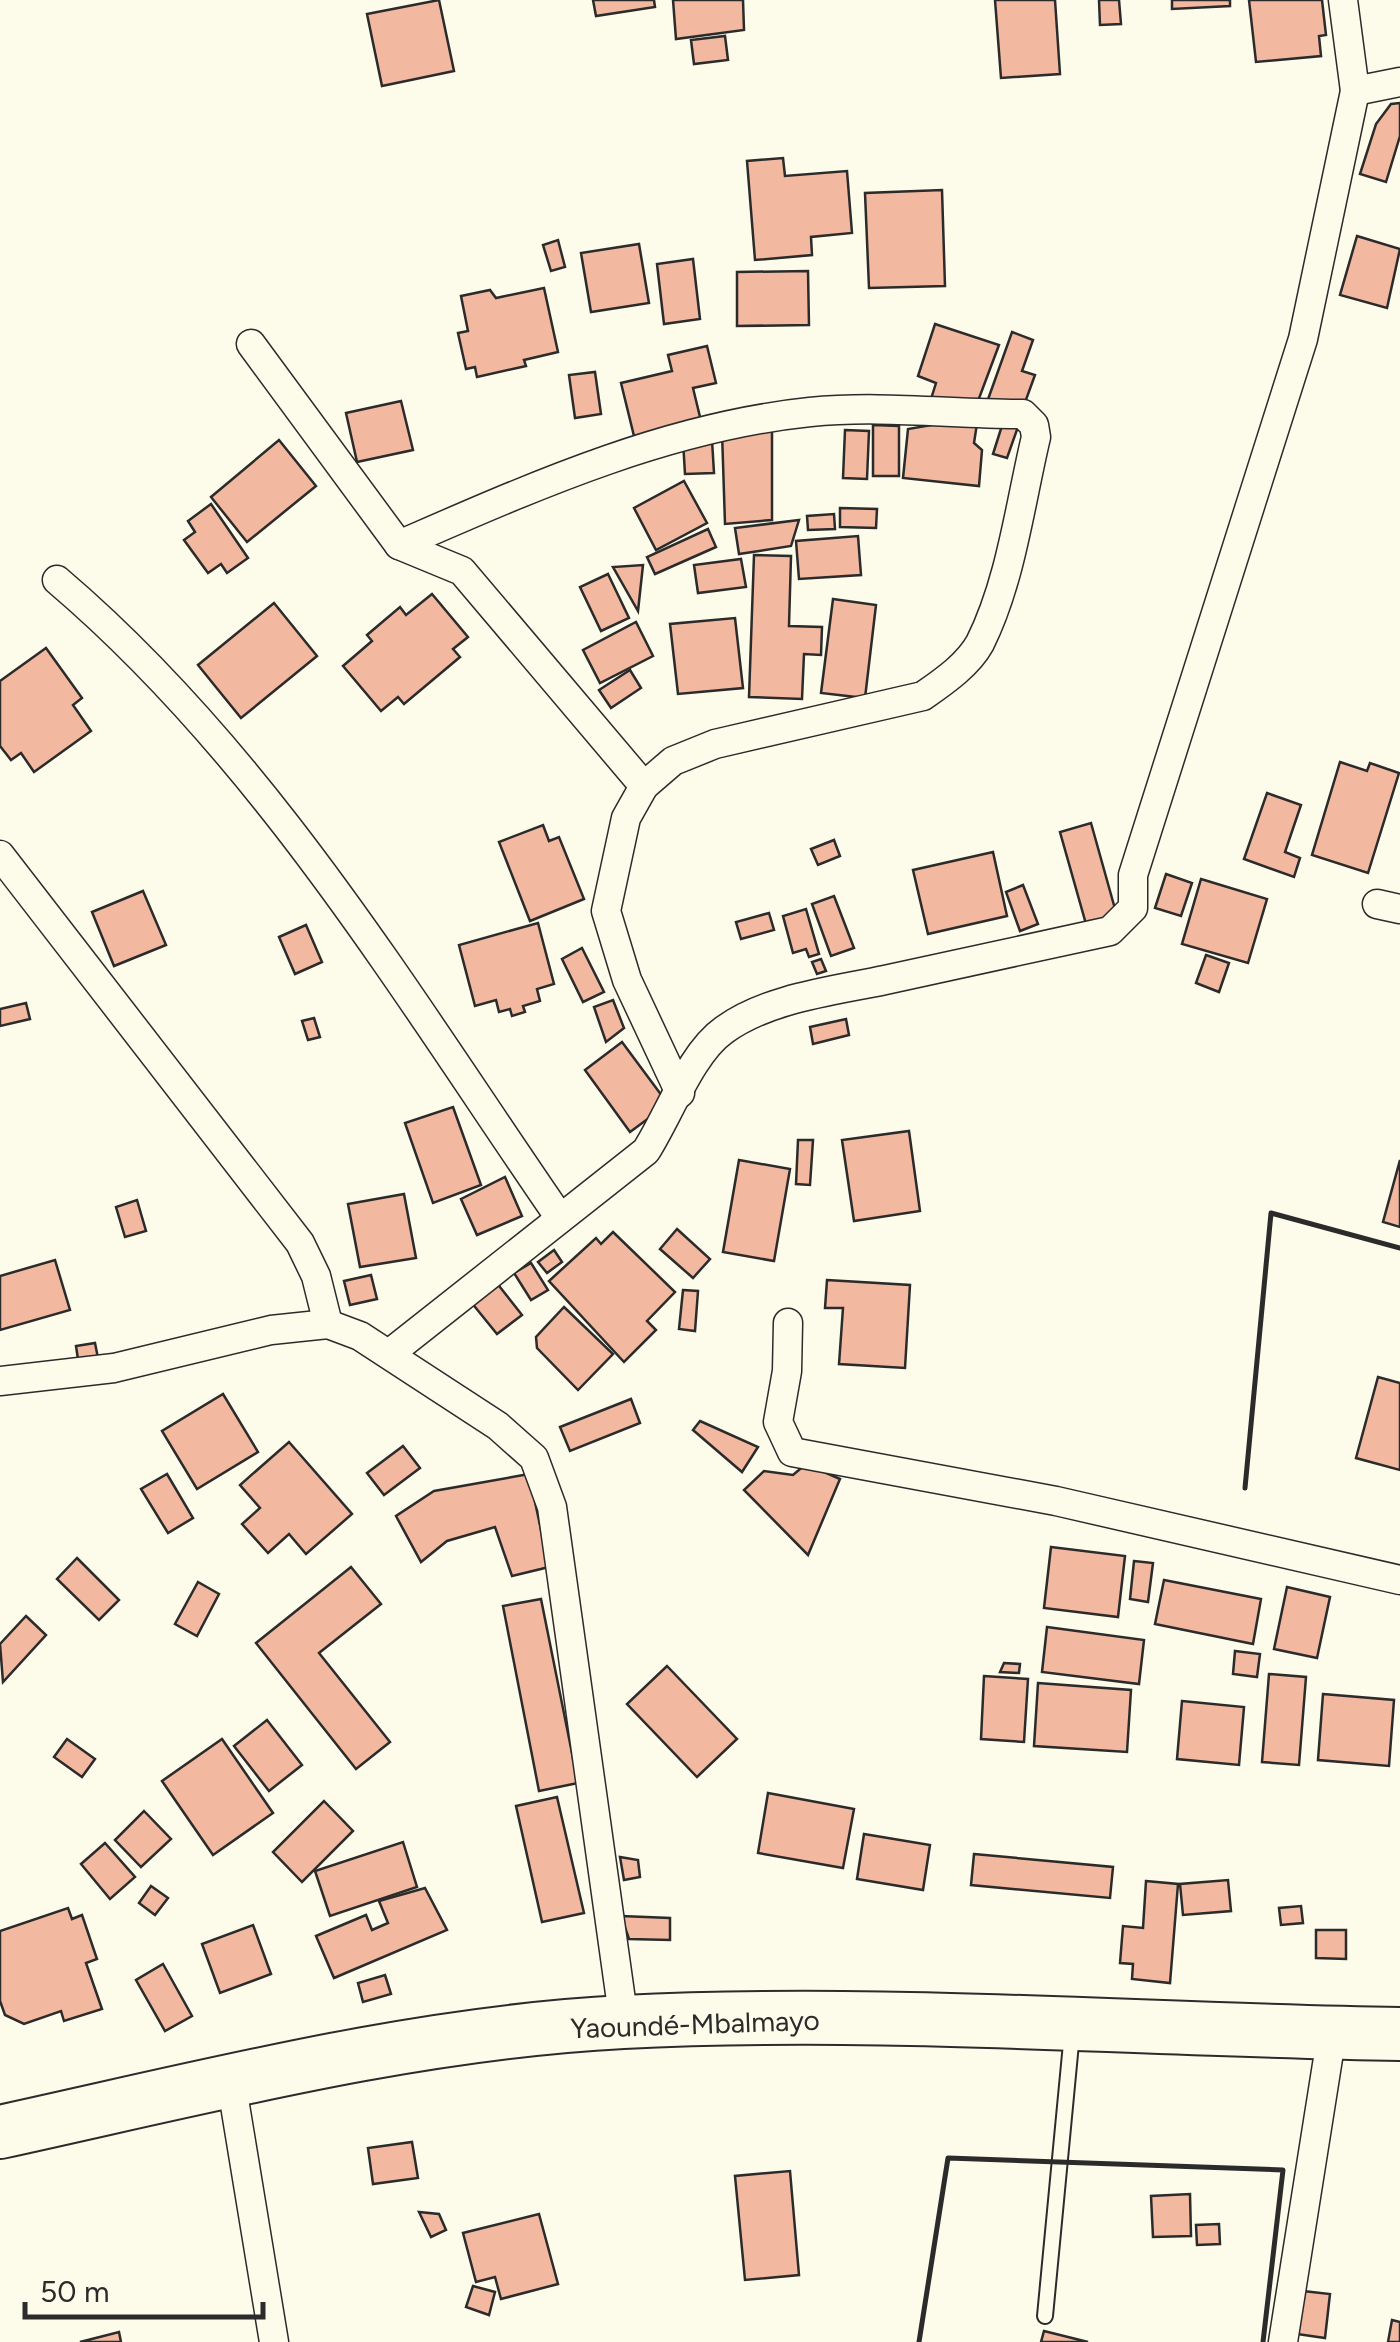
<svg xmlns="http://www.w3.org/2000/svg" width="1400" height="2342" font-family="Figtree,sans-serif">
<rect width="100%" height="100%" fill="#fdfbea"/>
<g fill="#f2b8a0" stroke="#2b2b2b" stroke-width="2.5">
<path d="M439,0L454,71L382,86L367,14Z"/>
<path d="M593,0H654L655,7L596,16Z"/>
<path d="M673,0H743L744,30L676,39Z"/>
<path d="M995,0H1055L1060,74L1001,78Z"/>
<path d="M1099,0H1119L1121,24L1100,25Z"/>
<path d="M1172,0H1230V6L1172,9Z"/>
<path d="M1249,0H1322L1326,35L1319,36L1321,56L1256,62Z"/>
<path d="M725,36L728,60L694,64L691,40Z"/>
<path d="M1400,103V136L1386,182L1360,174L1376,124L1391,104Z"/>
<path d="M783,158L785,176L847,171L852,233L811,237L812,255L755,260L747,161Z"/>
<path d="M942,190L945,286L869,288L865,193Z"/>
<path d="M1357,236L1400,249L1387,308L1340,295Z"/>
<path d="M558,240L565,267L551,271L543,245Z"/>
<path d="M639,244L649,303L591,312L581,253Z"/>
<path d="M693,259L700,319L664,324L657,264Z"/>
<path d="M808,271L809,325L737,326V272Z"/>
<path d="M544,288L558,352L524,360L526,366L477,377L475,367L466,369L458,333L468,331L461,296L490,290L496,298Z"/>
<path d="M935,324L999,345L975,409L931,399L936,383L918,376Z"/>
<path d="M1012,332L1033,340L1022,371L1035,375L1023,408L986,405Z"/>
<path d="M707,346L716,383L693,388L701,421L634,436L621,383L672,371L668,355Z"/>
<path d="M595,372L601,414L575,418L569,375Z"/>
<path d="M401,401L413,450L357,462L346,413Z"/>
<path d="M1005,416L1020,421L1007,458L993,454Z"/>
<path d="M978,417L974,443L982,450L979,486L903,478L908,429Z"/>
<path d="M873,425L899,426V476H873Z"/>
<path d="M772,430V520L725,524L722,432Z"/>
<path d="M845,430L869,431L867,479L843,478Z"/>
<path d="M279,440L316,486L247,542L211,497Z"/>
<path d="M712,440L714,473L685,474L683,441Z"/>
<path d="M684,481L707,523L656,550L634,508Z"/>
<path d="M211,504L248,558L227,573L221,564L208,573L184,540L195,532L188,521Z"/>
<path d="M840,508L877,509L876,528L840,527Z"/>
<path d="M834,514L835,529L808,530L807,516Z"/>
<path d="M799,520L791,546L739,554L735,528Z"/>
<path d="M708,529L716,547L655,574L647,557Z"/>
<path d="M858,536L861,575L799,579L796,541Z"/>
<path d="M754,555L791,556L789,626L822,627L821,655L804,654L802,699L749,697Z"/>
<path d="M741,559L746,587L698,593L694,565Z"/>
<path d="M643,565L638,611L613,567Z"/>
<path d="M608,574L629,618L601,631L580,587Z"/>
<path d="M432,594L468,637L453,649L460,657L404,704L398,697L381,711L343,666L372,641L367,635L400,607L406,615Z"/>
<path d="M833,599L876,605L865,698L821,693Z"/>
<path d="M274,603L317,656L241,718L198,665Z"/>
<path d="M735,618L743,688L678,694L670,624Z"/>
<path d="M636,622L653,656L600,683L583,650Z"/>
<path d="M46,648L82,698L73,705L91,731L34,772L21,753L11,760L0,746V681Z"/>
<path d="M630,670L641,688L611,708L599,690Z"/>
<path d="M1340,762L1367,771L1370,763L1399,773L1368,873L1312,855Z"/>
<path d="M1267,793L1301,805L1285,852L1300,858L1294,877L1244,859Z"/>
<path d="M1091,823L1117,916L1086,924L1060,832Z"/>
<path d="M543,825L549,841L559,837L584,899L530,921L499,842Z"/>
<path d="M834,840L840,856L818,865L811,849Z"/>
<path d="M993,852L1007,916L928,934L913,870Z"/>
<path d="M1166,874L1192,883L1181,916L1155,908Z"/>
<path d="M1201,879L1267,899L1248,963L1182,944Z"/>
<path d="M1023,885L1038,924L1020,931L1006,892Z"/>
<path d="M143,891L166,945L114,966L92,912Z"/>
<path d="M834,896L854,948L831,956L812,904Z"/>
<path d="M806,909L819,954L809,957L806,949L793,953L783,916Z"/>
<path d="M769,913L774,930L741,939L736,922Z"/>
<path d="M538,923L554,984L537,989L540,1001L523,1006L525,1012L512,1016L510,1009L499,1012L496,1000L475,1006L459,945Z"/>
<path d="M306,925L322,962L295,974L279,937Z"/>
<path d="M582,948L604,992L583,1002L562,959Z"/>
<path d="M1206,955L1229,963L1219,992L1196,983Z"/>
<path d="M821,959L826,971L817,974L812,962Z"/>
<path d="M613,1000L624,1028L606,1042L594,1007Z"/>
<path d="M26,1003L30,1019L0,1026V1009Z"/>
<path d="M314,1018L320,1037L308,1040L302,1021Z"/>
<path d="M846,1019L849,1035L813,1044L810,1027Z"/>
<path d="M622,1042L668,1104L630,1132L585,1070Z"/>
<path d="M453,1107L481,1185L433,1203L405,1123Z"/>
<path d="M909,1131L920,1211L854,1221L842,1140Z"/>
<path d="M798,1140H813L810,1185L796,1184Z"/>
<path d="M739,1160L790,1169L774,1261L723,1252Z"/>
<path d="M1400,1160V1227L1383,1222Z"/>
<path d="M505,1177L522,1216L477,1235L461,1199Z"/>
<path d="M404,1194L416,1258L360,1267L348,1204Z"/>
<path d="M137,1200L146,1231L125,1237L116,1207Z"/>
<path d="M677,1229L710,1259L693,1278L660,1249Z"/>
<path d="M613,1232L675,1292L647,1321L656,1330L624,1362L549,1281L596,1238L601,1244Z"/>
<path d="M554,1250L562,1262L547,1273L538,1262Z"/>
<path d="M55,1260L70,1310L0,1330V1276Z"/>
<path d="M531,1263L548,1290L531,1300L514,1273Z"/>
<path d="M371,1275L377,1299L350,1305L344,1281Z"/>
<path d="M827,1280L910,1285L905,1368L839,1364L843,1308H825Z"/>
<path d="M496,1282L522,1315L497,1334L471,1302Z"/>
<path d="M683,1290L698,1291L695,1331L679,1329Z"/>
<path d="M564,1307L613,1354L578,1390L537,1348L536,1337Z"/>
<path d="M95,1343L99,1363L79,1366L76,1346Z"/>
<path d="M1378,1377L1400,1383V1470L1356,1458Z"/>
<path d="M223,1394L258,1452L197,1489L162,1431Z"/>
<path d="M631,1399L640,1423L570,1451L560,1427Z"/>
<path d="M700,1421L758,1447L742,1472L693,1430Z"/>
<path d="M289,1442L352,1514L306,1554L289,1534L268,1553L242,1524L260,1508L240,1485Z"/>
<path d="M403,1446L420,1468L384,1495L367,1473Z"/>
<path d="M806,1464L840,1479L808,1555L744,1490L764,1471L793,1475Z"/>
<path d="M167,1474L193,1518L168,1533L141,1489Z"/>
<path d="M529,1474L549,1567L512,1576L495,1527L447,1541L421,1562L396,1516L434,1491Z"/>
<path d="M1051,1547L1125,1556L1118,1617L1044,1608Z"/>
<path d="M77,1558L119,1600L99,1620L57,1579Z"/>
<path d="M1134,1561L1153,1563L1148,1602L1130,1599Z"/>
<path d="M351,1567L381,1604L319,1653L390,1742L356,1769L256,1643Z"/>
<path d="M1164,1580L1261,1599L1253,1644L1155,1624Z"/>
<path d="M198,1582L219,1594L197,1636L175,1624Z"/>
<path d="M1287,1587L1330,1597L1317,1658L1274,1649Z"/>
<path d="M541,1599L578,1783L539,1791L503,1606Z"/>
<path d="M26,1616L46,1635L3,1682L0,1644Z"/>
<path d="M1047,1627L1144,1640L1139,1684L1042,1672Z"/>
<path d="M1235,1651L1260,1654L1257,1677L1233,1674Z"/>
<path d="M1004,1663L1020,1664L1019,1673L1000,1672Z"/>
<path d="M667,1666L737,1739L697,1777L627,1704Z"/>
<path d="M1269,1674L1306,1677L1299,1765L1262,1762Z"/>
<path d="M984,1676L1028,1679L1024,1742L981,1739Z"/>
<path d="M1038,1683L1131,1690L1127,1752L1034,1746Z"/>
<path d="M1323,1694L1394,1700L1389,1766L1318,1760Z"/>
<path d="M1182,1701L1244,1707L1239,1765L1177,1759Z"/>
<path d="M267,1720L302,1765L269,1791L234,1746Z"/>
<path d="M67,1739L95,1759L82,1777L54,1757Z"/>
<path d="M222,1739L273,1813L213,1855L162,1781Z"/>
<path d="M768,1793L854,1809L843,1868L758,1853Z"/>
<path d="M557,1797L584,1913L542,1922L516,1806Z"/>
<path d="M324,1801L353,1831L302,1882L273,1852Z"/>
<path d="M144,1811L171,1839L141,1867L115,1840Z"/>
<path d="M864,1834L930,1845L923,1890L857,1879Z"/>
<path d="M403,1842L417,1887L330,1916L315,1871Z"/>
<path d="M105,1843L135,1877L110,1899L81,1864Z"/>
<path d="M974,1854L1113,1867L1110,1898L971,1885Z"/>
<path d="M620,1857L638,1860L640,1877L624,1880Z"/>
<path d="M1228,1880L1231,1911L1183,1915L1180,1884Z"/>
<path d="M1146,1881L1178,1884L1170,1983L1132,1979L1133,1964L1120,1963L1123,1926L1143,1928Z"/>
<path d="M151,1886L168,1898L155,1915L139,1903Z"/>
<path d="M425,1888L447,1930L334,1978L316,1936L366,1915L372,1930L388,1923L379,1901Z"/>
<path d="M1301,1906L1303,1923L1281,1925L1279,1908Z"/>
<path d="M68,1908L72,1919L82,1915L97,1959L86,1963L102,2009L64,2021L61,2011L24,2024L5,2015L0,2001V1931Z"/>
<path d="M621,1916L670,1918V1940L629,1939Z"/>
<path d="M253,1925L271,1974L220,1993L202,1944Z"/>
<path d="M1316,1930H1346V1959L1316,1958Z"/>
<path d="M163,1964L192,2016L165,2031L136,1980Z"/>
<path d="M385,1975L391,1994L363,2002L358,1983Z"/>
<path d="M412,2142L418,2178L373,2184L368,2148Z"/>
<path d="M790,2171L799,2275L745,2280L735,2176Z"/>
<path d="M1190,2194L1191,2236L1153,2237L1151,2196Z"/>
<path d="M419,2212L439,2214L446,2230L431,2237Z"/>
<path d="M539,2214L558,2284L501,2299L495,2277L476,2282L463,2233Z"/>
<path d="M1219,2224L1220,2244L1197,2245L1196,2225Z"/>
<path d="M473,2286L495,2292L489,2315L466,2307Z"/>
<path d="M1303,2291L1330,2294L1325,2338L1297,2334Z"/>
<path d="M1392,2320L1400,2322V2342H1388Z"/>
<path d="M1044,2331L1088,2342H1041Z"/>
<path d="M119,2332L121,2342H80Z"/>
</g>
<g fill="none" stroke-linecap="round" stroke-linejoin="round">
<g stroke="#2b2b2b" stroke-width="18">
<path id="lane" d="M1045,2316L1072,2033"/>
</g>
<g stroke="#2b2b2b" stroke-width="31">
<g id="street">
<path d="M1343,0L1355,91L1400,82"/>
<path d="M251,344L399,545L462,571L644,786"/>
<path d="M399,545C530,488 665,427 810,412C879,405 953,414 1023,414L1034,425L1036,437C1020,504 1011,581 980,643C968,665 943,682 923,696L715,744L673,761L644,786L626,818L606,911L627,980L680,1093"/>
<path d="M57,580C265,757 407,996 560,1218"/>
<path d="M0,855L300,1243L316,1276L328,1324"/>
<path d="M1377,904L1400,909"/>
<path d="M788,1323L787,1371L778,1422L792,1452L1056,1501L1400,1580"/>
<path d="M389,1354L646,1151C669,1115 691,1053 724,1030C768,998 833,991 885,980C960,964 1035,948 1110,931L1133,908V875L1303,339L1355,91"/>
<path d="M0,1381L114,1368L271,1330L328,1324L360,1336L498,1426L534,1458L552,1507L624,2022"/>
<path d="M231,2081L274,2342"/>
<path d="M1283,2342L1332,2033"/>
</g>
</g>
<g stroke="#2b2b2b" stroke-width="56">
<path id="highway" d="M0,2132C206,2087 412,2033 623,2022C881,2009 1142,2030 1400,2034"/>
</g>
<use href="#lane" stroke="#fdfbea" stroke-width="14"/>
<use href="#street" stroke="#fdfbea" stroke-width="28"/>
<use href="#highway" stroke="#fdfbea" stroke-width="52"/>
<g stroke="#2b2b2b" stroke-width="5">
<path d="M1245,1488L1271,1213L1400,1248"/>
<path d="M919,2342L948,2158L1283,2170L1263,2342"/>
</g>
</g>
<g text-anchor="middle" stroke-width="8" stroke-linejoin="round" paint-order="stroke">
<g font-size="28" fill="#2b2b2b" stroke="#fdfbea">
<text transform="translate(695 2024) rotate(-2)" y="10">Yaoundé-Mbalmayo</text>
</g>
</g>
<path d="M25 2302v15h238v-15" fill="none" stroke="#2b2b2b" stroke-width="5"/>
<text x="40" y="2302" font-size="30" fill="#2b2b2b" stroke="#fdfbea" stroke-width="8" paint-order="stroke">50 m</text>
</svg>
